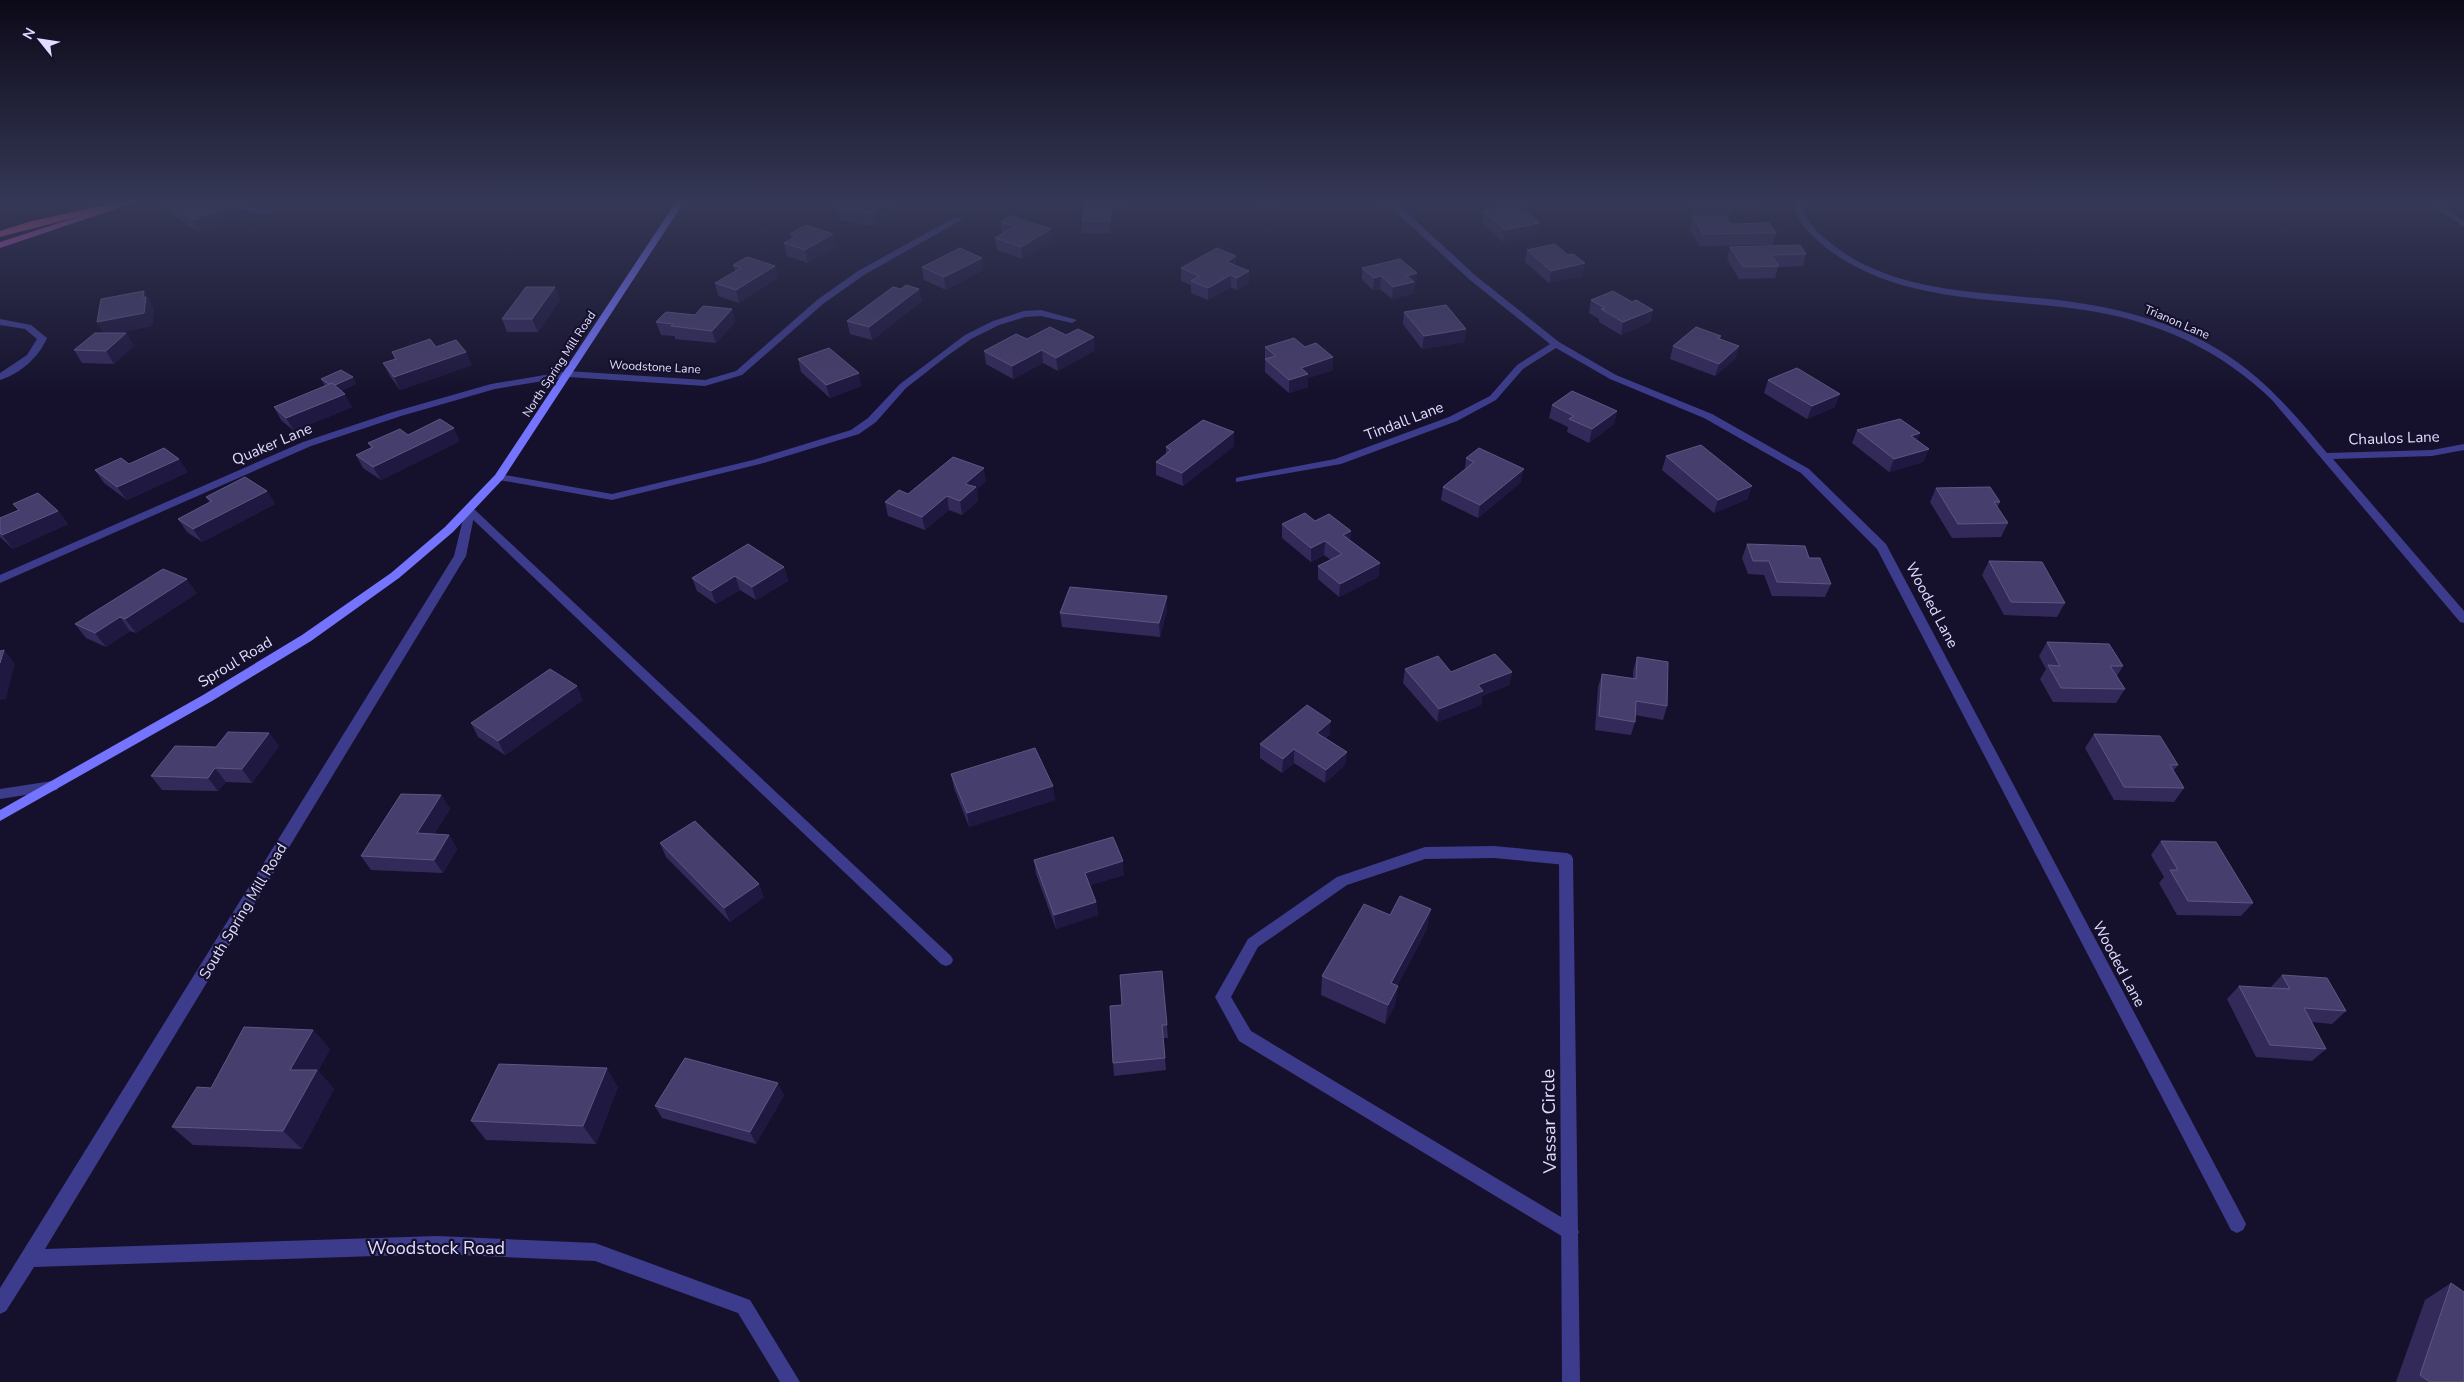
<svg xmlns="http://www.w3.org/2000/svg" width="2464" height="1382" font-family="'Nunito Sans',sans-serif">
<rect width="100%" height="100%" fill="#15112c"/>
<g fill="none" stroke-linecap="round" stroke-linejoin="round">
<g fill="#3d3c8c" fill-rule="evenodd">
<path d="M194,202H214L269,210L273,212L269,214L198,204Z"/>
<path d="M1041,310L1077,320L1072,323L1041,316L1025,317L999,325L971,339L947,356L906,388L876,422L859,434L760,464L612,500L499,480L494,477L499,474L612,494L753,460L851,430L868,418L900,384L965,335L993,321L1024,311Z"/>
<path d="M470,508L474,509L951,956L953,960L951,964L946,966L941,964L466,513L465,511Z"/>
<path d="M1494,846L1566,853L1571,855L1573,859L1571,863L1566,865L1494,858L1425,859L1347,885L1258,947L1231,997L1251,1031L1576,1226L1579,1232L1576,1238L1570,1241L1239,1041L1215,997L1248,939L1337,877L1425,847Z"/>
</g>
<g fill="#3d3c8c" fill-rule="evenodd">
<path d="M1376,202H1386L1403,209L1476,276L1559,342L1616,375L1712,414L1809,469L1886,544L2243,1218L2246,1224L2243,1230L2237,1233L2231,1230L1877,549L1801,473L1704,418L1610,379L1556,348L1523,369L1496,400L1457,421L1341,464L1236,482V478L1240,477L1335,459L1449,417L1490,396L1517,365L1550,344L1470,280L1397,213Z"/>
<path d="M1795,202H1803C1803,218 1814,229 1826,239C1894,299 1994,290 2079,303C2112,308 2146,316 2177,329C2246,357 2281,398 2327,453L2432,450L2464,444V450L2432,456L2333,459L2464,611V623L2460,622L2272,400C2232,361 2185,335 2132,320C2029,291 1902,316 1817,240C1806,230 1794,218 1795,202Z"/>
<path d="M956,217L963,219L864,275L823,304L742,375L705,386L568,377L495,389L401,416L311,446L0,583V575L303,442L393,412L491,384L568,371L705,380L736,371L817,300L858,271Z"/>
<path d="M0,319L31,325L47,338C39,357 20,374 0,380V373L27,355L37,339L25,329L0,325Z"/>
<path d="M470,508L475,511L466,556L45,1249L437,1236L595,1243L750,1300L800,1382H780L738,1313L595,1261L437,1254L34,1267L6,1311L0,1314V1288L454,556L465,511Z"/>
<path d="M52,781L57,782L59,786L57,790L0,799V789Z"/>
<path d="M1566,853L1571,855L1573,859L1580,1382H1562L1559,859L1561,855Z"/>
</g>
<path fill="#3d3c8c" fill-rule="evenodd" d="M2427,202H2436L2464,221V227Z"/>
<path fill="#7474ff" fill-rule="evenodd" d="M676,202H684L503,479L453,532L399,578L311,641L212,701L0,821V810L203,695L302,635L391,573L445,527L495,475Z"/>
<path fill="#e05ed6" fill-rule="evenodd" d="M124,202H136L0,248V242Z"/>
<path fill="#ff58ac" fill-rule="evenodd" d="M119,202L131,203L0,237V231L32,221Z"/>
</g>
<g fill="#332a5a">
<path d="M1085,202H1124L1123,206H1114L1110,233H1082V221Z"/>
<path d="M1250,202H1287L1274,209Z"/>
<path d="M1689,202H1756L1754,208L1731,207L1728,217L1726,216L1731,224L1776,233L1772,245L1700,246L1689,229L1692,216H1711L1695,215Z"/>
<path d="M164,203L241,212H239L242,217L199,232L170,215Z"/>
<path d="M836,208L894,209L874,226L839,220Z"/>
<path d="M1483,211L1540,223L1538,235L1503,242L1482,223Z"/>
<path d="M1011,216L1052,241L1022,259L997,250L995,238L1002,234L1001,222Z"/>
<path d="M790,234L836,246L808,263L787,256L784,243L791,239Z"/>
<path d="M1730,247L1806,254L1803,266L1778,267L1775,278L1739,279L1727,259Z"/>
<path d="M1527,250L1568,255L1585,263L1582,276L1549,283L1525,262Z"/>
<path d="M733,265L775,266L778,278L739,303L718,296L715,283L735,271Z"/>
<path d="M922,267L983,270L946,290L924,280Z"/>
<path d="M1181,268L1249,271V283L1237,290L1231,287L1208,300L1191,293V285L1181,281Z"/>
<path d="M1362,268L1417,273L1416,286H1414L1413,294L1392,299L1380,289L1373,290L1362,280Z"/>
<path d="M555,287L560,300L538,332H507L502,319Z"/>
<path d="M901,289H919L922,301L872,340L850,334L847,321Z"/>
<path d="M1591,300L1632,302L1653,310L1650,322L1621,335L1599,322V319L1589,313Z"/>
<path d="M151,303V305L154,309L152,326L116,333H126L134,346L114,364L82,363L74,350L104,333L97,322Z"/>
<path d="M732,309L735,322L716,343L675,339V336L661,335L656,322Z"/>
<path d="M1404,312L1466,329L1464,342L1422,349L1403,324Z"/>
<path d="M1721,336L1720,339L1739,346L1735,359L1715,376L1670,359L1673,346Z"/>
<path d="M1027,339L1095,350L1058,371L1043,363L1013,379L986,364L984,351Z"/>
<path d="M436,347L472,365L400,390L390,376L383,363L395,359L392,352Z"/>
<path d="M1265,347H1305L1333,357V370L1308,378V387L1289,393L1265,372Z"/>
<path d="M798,359L861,386L830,398L801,372Z"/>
<path d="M321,379L356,384L341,391L352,407L294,431L281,420L274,407L325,386Z"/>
<path d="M1768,380L1835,407L1807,419L1764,393Z"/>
<path d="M1552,405L1617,411L1614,424L1589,443L1567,432L1568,427L1549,418Z"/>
<path d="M1857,430L1920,433L1917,440L1929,449L1923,462L1889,472L1852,443Z"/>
<path d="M460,441L381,480L363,468L356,455L371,448L368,443Z"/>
<path d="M1234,446L1183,486L1156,475V462L1166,454V447Z"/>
<path d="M1666,456L1748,499L1714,513L1662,470Z"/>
<path d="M1466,458L1521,482L1478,518L1441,500L1443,487L1465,469Z"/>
<path d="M129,464L188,472L127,500L104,483L95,470Z"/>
<path d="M986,481L977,489L978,501L962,515L949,510L925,530L888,516L885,502L908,494Z"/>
<path d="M1936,488L2000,502L1997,508L2008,523L2001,537L1952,538L1930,502Z"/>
<path d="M267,491L275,504L202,542L187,532L178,519L210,503L206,497Z"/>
<path d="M13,504L58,511L68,524L13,549L0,537V518L18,510Z"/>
<path d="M1315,521L1351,531L1350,540L1380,563L1378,577L1339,597L1318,579V566L1331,560L1324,555L1311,562L1282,538V524Z"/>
<path d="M1747,544L1809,558L1831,584L1825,597L1772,596L1764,575L1748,574L1742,558Z"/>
<path d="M1989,561L2065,603L2057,617L2004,615L1982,575Z"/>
<path d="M784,567L788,581L756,600L740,590L716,604L697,591L692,578Z"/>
<path d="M197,593L136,633L130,631L106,647L86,638L75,624Z"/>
<path d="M1167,596V610L1160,637L1062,627L1060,613Z"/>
<path d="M2047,642L2123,666L2117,676L2125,689L2116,703L2053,702L2040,679L2046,669L2039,656Z"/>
<path d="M1637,657L1667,706L1663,720L1635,715V722L1631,735L1595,730L1598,687L1602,674L1633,678V671Z"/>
<path d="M1405,669L1451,672H1512L1509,685L1482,696L1481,705L1437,722L1403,683Z"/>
<path d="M583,700L505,755L478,737L471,723Z"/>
<path d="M269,733L279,746L252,783L226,782L218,791L162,790L151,776L216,747Z"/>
<path d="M1330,734L1326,738L1347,752L1345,765L1325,783L1294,763L1282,773L1260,758V744Z"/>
<path d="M2094,734L2178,765L2173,771L2184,788L2174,802L2114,800L2085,748Z"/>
<path d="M951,774L1055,800L969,827L954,788Z"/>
<path d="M441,795L450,809L434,834L449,835L457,849L443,873L371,870L361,856Z"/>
<path d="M2161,841L2253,903L2241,916L2177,915L2159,883L2164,877L2151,855Z"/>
<path d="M660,843L764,897L730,922L666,857Z"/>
<path d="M1034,860L1124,875L1090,885L1096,902L1098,915L1056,929L1036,874Z"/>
<path d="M1427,929L1397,986L1395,1005L1385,1024L1321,995L1322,976Z"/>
<path d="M1162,971L1168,1038H1163L1166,1070L1114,1076L1113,1063L1122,1005Z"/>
<path d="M2282,975L2346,1011L2332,1024L2312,1022L2326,1049L2312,1061L2256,1057L2227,999L2239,986L2270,988Z"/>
<path d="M313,1030L330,1049L318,1071L334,1089L302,1149L193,1145L172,1127L211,1088Z"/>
<path d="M618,1087L596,1144L486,1140L471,1121Z"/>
<path d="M784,1095L756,1144L662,1118L655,1106Z"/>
<path d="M2451,1283L2464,1382H2396L2425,1300Z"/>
</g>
<g fill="#1f1840">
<path d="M230,202H235L241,212H239L242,217L199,232L192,220Z"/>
<path d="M885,202H892L894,209L874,226L872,214Z"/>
<path d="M1113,202H1114V206L1110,233V221Z"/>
<path d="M1274,202H1287L1274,209Z"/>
<path d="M1540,223L1538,235L1503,242L1505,230Z"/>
<path d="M1051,229L1052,241L1022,259L1021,247Z"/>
<path d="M833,234L836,246L808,263L805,250Z"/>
<path d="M1236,256V268L1227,262Z"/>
<path d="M982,258L983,270L946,290L944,277Z"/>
<path d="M1585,263L1582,276L1549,283L1551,271Z"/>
<path d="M775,266L778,278L739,303L736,290Z"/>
<path d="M1249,271V283L1237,290V278Z"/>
<path d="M1417,273L1416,286H1414L1413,294L1392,299L1393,287L1407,276Z"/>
<path d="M1231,275V287L1208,300V288Z"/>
<path d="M1381,276L1380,289L1373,290L1374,278Z"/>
<path d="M555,287L560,300L538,332L532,319Z"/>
<path d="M919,289L922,301L872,340L869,327Z"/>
<path d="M144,291L151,303V305L154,309L152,326L106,335L97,322L143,297Z"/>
<path d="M732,309L735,322L716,343L712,331Z"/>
<path d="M1653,310L1650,322L1621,335L1623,322Z"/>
<path d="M1466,329L1464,342L1422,349L1424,336Z"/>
<path d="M126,333L134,346L114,364L106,351Z"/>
<path d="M1094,337L1095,350L1058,371L1056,358Z"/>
<path d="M1739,346L1735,359L1715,376L1719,364Z"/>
<path d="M1042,350L1043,363L1013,379L1012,366Z"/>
<path d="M466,352L472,365L400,390L394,377Z"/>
<path d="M1333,357V370L1308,378V387L1289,393V380L1301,368Z"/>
<path d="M859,373L861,386L830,398L826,385Z"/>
<path d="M353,377L356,384L336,393L333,386Z"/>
<path d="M345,394L352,407L294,431L286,418Z"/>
<path d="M1840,394L1835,407L1807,419L1812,406Z"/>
<path d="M1617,411L1614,424L1589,443L1592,429Z"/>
<path d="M454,428L460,441L381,480L373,467Z"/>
<path d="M1234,432V446L1183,486L1182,473Z"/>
<path d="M1920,433L1914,446L1911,436Z"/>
<path d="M1929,449L1923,462L1889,472L1894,459Z"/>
<path d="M179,459L188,472L127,500L117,487Z"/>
<path d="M984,468L986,481L977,489L978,501L962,515L960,501L965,484Z"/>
<path d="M1524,469L1521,482L1478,518L1480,505Z"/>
<path d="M1752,486L1748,499L1714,513L1718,500Z"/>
<path d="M267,491L275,504L202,542L193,529Z"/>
<path d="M947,496L949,510L925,530L922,517Z"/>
<path d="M58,511L68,524L13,549L2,535Z"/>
<path d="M1351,531L1350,545L1343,535Z"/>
<path d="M1325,541L1324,555L1311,562V548Z"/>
<path d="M1380,563L1378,577L1339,597L1340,584Z"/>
<path d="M784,567L788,581L756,600L752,587Z"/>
<path d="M735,576L740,590L716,604L711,591Z"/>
<path d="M187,579L197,593L136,633L125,619Z"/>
<path d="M1167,596V610L1160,637L1159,623Z"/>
<path d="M120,617L130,631L106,647L95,633Z"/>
<path d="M4,650L15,664L6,699L0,700V663Z"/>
<path d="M1512,672L1509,685L1482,696L1481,705L1437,722L1439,709L1478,685Z"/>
<path d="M577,686L583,700L505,755L498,741Z"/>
<path d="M1331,721L1330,734L1316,746L1317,733Z"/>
<path d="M269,733L279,746L252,783L242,769Z"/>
<path d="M1294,749V763L1282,773L1283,759Z"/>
<path d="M1347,752L1345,765L1325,783L1326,770Z"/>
<path d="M215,768L226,782L218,791L208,778Z"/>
<path d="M1053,786L1055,800L969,827L967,813Z"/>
<path d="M441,795L450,809L426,847L417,833Z"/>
<path d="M449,835L457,849L443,873L434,860Z"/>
<path d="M1123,861L1124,875L1087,886L1085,873Z"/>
<path d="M759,884L764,897L730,922L724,908Z"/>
<path d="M1096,902L1098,915L1056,929L1054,915Z"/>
<path d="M1431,909L1427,929L1388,1003L1391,983Z"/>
<path d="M1398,986L1395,1005L1385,1024L1388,1005Z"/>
<path d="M313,1030L330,1049L318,1071L334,1089L302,1149L283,1131L290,1070Z"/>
<path d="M607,1068L618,1087L596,1144L583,1126Z"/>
<path d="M778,1083L784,1095L756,1144L750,1132Z"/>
</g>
<g fill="#463e6c" stroke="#5e5783">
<path d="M166,202H230L235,205L192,220L164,203Z"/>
<path d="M844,202H885L872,214L836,208Z"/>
<path d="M1085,202H1113L1110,221H1082Z"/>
<path d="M1697,202H1730L1732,205L1698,203Z"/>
<path d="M1518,204L1540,223L1505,230L1483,211Z"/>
<path d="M1011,216L1051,229L1021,247L995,238L1015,226L1001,222Z"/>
<path d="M1692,216H1725L1731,224L1769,223L1776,233L1703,234Z"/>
<path d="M806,225L833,234L805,250L784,243L797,236L790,234Z"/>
<path d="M1555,244L1568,255L1573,254L1585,263L1551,271L1527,250Z"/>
<path d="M1800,245L1806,254L1771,255L1779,266L1743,267L1730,247Z"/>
<path d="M960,248L982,258L944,277L922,267Z"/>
<path d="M1217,248L1236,256L1227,262L1249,271L1237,278L1231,275L1208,288L1191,281L1199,276L1181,268Z"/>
<path d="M747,257L775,266L736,290L715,283L741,268L733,265Z"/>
<path d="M1400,259L1417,273L1407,276L1414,282L1393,287L1381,276L1374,278L1362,268Z"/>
<path d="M906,285L919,289L869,327L847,321L893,287L901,289Z"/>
<path d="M526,287H555L532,319H502Z"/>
<path d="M144,291L143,297H146L144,313L97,322L101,299Z"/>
<path d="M1613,291L1632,302L1636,300L1653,310L1623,322L1601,309L1605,308L1591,300Z"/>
<path d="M1446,305L1466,329L1424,336L1404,312Z"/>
<path d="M703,306L732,309L712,331L671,326L673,324L656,322L666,312L695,315Z"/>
<path d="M1050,327L1066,335L1078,329L1094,337L1056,358L1042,350L1012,366L984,351L1016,334L1027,339Z"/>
<path d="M1696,327L1721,336L1717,338L1739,346L1719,364L1673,346Z"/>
<path d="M95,333H126L106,351L74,350Z"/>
<path d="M1294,338L1305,347L1316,343L1333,357L1301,368L1308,374L1289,380L1265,359L1276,356L1265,347Z"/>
<path d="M430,339L436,347L456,340L466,352L394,377L383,363L396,359L392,352Z"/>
<path d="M829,348L859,373L826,385L798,359Z"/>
<path d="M1797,368L1840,394L1812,406L1768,380Z"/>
<path d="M341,370L353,377L335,385L332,383L329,384L321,379Z"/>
<path d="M332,383L345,394L286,418L274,407Z"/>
<path d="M1572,391L1617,411L1592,429L1569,419L1574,416L1552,405Z"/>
<path d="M440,419L454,428L373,467L356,455L373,447L368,443L400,429L408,435Z"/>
<path d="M1900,419L1920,433L1911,436L1929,449L1894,459L1857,430Z"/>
<path d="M1203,420L1234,432L1182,473L1156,462L1171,450L1166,447Z"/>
<path d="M1701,445L1752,486L1718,500L1666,456Z"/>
<path d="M164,448L179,459L117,487L95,470L121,458L129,464Z"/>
<path d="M1479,448L1524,469L1480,505L1443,487L1474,462L1466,458Z"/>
<path d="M953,457L984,468L965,484L976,487L960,501L947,496L922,517L885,502L899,490L908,494Z"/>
<path d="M245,477L267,491L193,529L178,519L212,501L206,497Z"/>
<path d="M1990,487L2000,502H1994L2008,523L1958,524L1936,488Z"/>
<path d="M38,493L58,511L2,535L0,533V518L19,510L13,504Z"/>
<path d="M1305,513L1315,521L1329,514L1351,531L1343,535L1380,563L1340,584L1318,566L1342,554L1325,541L1311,548L1282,524Z"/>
<path d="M748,544L784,567L752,587L735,576L711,591L692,578Z"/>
<path d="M1747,544L1805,546L1809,558H1820L1831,584L1777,582L1769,561H1753Z"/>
<path d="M1989,561L2042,562L2065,603L2011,602Z"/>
<path d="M163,569L187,579L125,619L120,617L95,633L75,624Z"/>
<path d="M1070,587L1167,596L1159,623L1060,613Z"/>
<path d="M2047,642L2109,644L2123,666H2110L2125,689L2061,688L2048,665L2060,666Z"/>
<path d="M4,650L0,663V651Z"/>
<path d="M1495,654L1512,672L1478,685L1483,691L1439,709L1405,669L1438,656L1451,672Z"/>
<path d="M1637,657L1668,662L1667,706L1636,701L1635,722L1599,716L1602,674L1636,679Z"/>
<path d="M550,669L577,686L498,741L471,723Z"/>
<path d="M1307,705L1331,721L1317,733L1347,752L1326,770L1294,749L1283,759L1260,744Z"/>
<path d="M228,732L269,733L242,769L215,768L208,778L151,776L175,746L216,747Z"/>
<path d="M2094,734L2160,736L2178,765H2170L2184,788L2124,787Z"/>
<path d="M1035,748L1053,786L967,813L951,774Z"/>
<path d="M401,794L441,795L417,833L449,835L434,860L361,856Z"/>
<path d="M695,821L759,884L724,908L660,843Z"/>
<path d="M1113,837L1123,861L1085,873L1096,902L1054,915L1034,860Z"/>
<path d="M2161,841L2216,842L2253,903L2188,901L2170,870H2178Z"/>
<path d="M1400,896L1431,909L1391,983L1398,986L1388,1005L1322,976L1364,904L1390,915Z"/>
<path d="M1162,971L1167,1025H1162L1165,1058L1113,1063L1110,1006L1122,1005L1120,975Z"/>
<path d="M2282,975L2327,978L2346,1011L2304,1008L2326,1049L2270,1045L2239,986L2290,989Z"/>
<path d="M244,1027L313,1030L290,1070H317L283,1131L172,1127L197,1087L211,1088Z"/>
<path d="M685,1058L778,1083L750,1132L655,1106Z"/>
<path d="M499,1064L607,1068L583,1126L471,1121Z"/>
<path d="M2451,1283L2464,1292V1382H2430L2420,1375Z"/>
</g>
<linearGradient id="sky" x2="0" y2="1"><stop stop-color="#0c0918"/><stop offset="0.51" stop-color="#353856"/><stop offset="1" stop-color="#353856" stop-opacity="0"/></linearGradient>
<rect width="2464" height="395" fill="url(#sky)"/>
<g text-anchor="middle" stroke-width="4.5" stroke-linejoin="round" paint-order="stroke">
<g font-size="12" fill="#e0ddff" stroke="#15112c">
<text transform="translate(2177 322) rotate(23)" y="4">Trianon Lane</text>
<text transform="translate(559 364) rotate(-57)" y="4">North Spring Mill Road</text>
<text transform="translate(655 367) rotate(3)" y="4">Woodstone Lane</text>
</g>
<g font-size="15" fill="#e0ddff" stroke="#15112c">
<text transform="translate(1404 421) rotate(-21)" y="5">Tindall Lane</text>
<text transform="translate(2394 438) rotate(-2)" y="5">Chaulos Lane</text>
<text transform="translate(272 444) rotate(-23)" y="5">Quaker Lane</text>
<text transform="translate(1932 605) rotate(62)" y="5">Wooded Lane</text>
<text transform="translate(235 662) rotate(-31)" y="5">Sproul Road</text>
<text transform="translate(243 911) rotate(-59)" y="5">South Spring Mill Road</text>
<text transform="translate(2119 964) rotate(62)" y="5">Wooded Lane</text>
</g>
<g font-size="18" fill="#e0ddff" stroke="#15112c">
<text transform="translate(1549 1121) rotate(-91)" y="6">Vassar Circle</text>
<text x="436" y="1254">Woodstock Road</text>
</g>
</g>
<g transform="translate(40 40) rotate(300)" stroke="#15112c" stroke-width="4" paint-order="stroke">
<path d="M0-4L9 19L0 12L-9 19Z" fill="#e0ddff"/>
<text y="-8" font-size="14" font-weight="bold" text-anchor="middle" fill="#e0ddff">N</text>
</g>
</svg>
